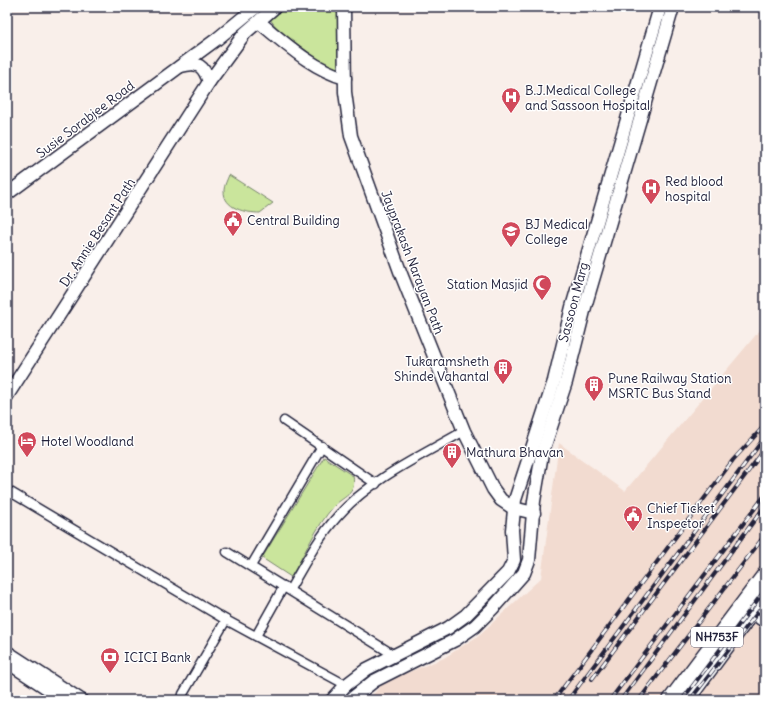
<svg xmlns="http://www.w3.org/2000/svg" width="772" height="707" font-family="Delius,sans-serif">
<rect width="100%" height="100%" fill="#f9efea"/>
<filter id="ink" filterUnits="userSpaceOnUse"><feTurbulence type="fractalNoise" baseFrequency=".025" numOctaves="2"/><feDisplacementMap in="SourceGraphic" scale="8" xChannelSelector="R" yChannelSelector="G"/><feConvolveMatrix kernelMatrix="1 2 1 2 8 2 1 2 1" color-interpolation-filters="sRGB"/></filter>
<g filter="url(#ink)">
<path fill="#f2dbd0" d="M765,324V700H368L384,682L444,658L478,636L541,578L559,443L625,491Z"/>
<g fill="#cae59c" stroke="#76846c">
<path d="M280,7H339L341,71L332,69L280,32L269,18Z"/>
<path d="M229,175L273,203L260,213C247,213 223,209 224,190C224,186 227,180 229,175Z"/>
<path d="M324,457L353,476C357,495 343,496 333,507C316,527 304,555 291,577L262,558Z"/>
</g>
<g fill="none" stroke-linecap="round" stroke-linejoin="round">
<g stroke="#22223b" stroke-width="11">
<g id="minor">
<path d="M284,421L376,484"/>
<path d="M7,490L226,620L346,685"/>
<path d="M227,552L394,655"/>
<path d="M251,566L322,446"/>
<path d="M290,589C304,565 318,538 337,517C370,479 421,456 464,431"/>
<path d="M751,614L765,624"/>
<path d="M256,636L284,586"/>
<path d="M182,700L183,694L226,620"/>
</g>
</g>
<g stroke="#22223b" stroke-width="15">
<g id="secondary">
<path d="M344,7L345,92L351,136L401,274L464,431L493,489L501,500L513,508L534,513"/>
<path d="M259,22C285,43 312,69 345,78"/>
<path d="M181,66C198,61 204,66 209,82"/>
<path d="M7,194L217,39L256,7"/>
<path d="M7,396L209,82L245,33L275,7"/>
<path d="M7,652L81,700"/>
<path d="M7,662L65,700"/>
<path d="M332,700L346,685L367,669L448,628L466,615L508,572L514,560L512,530L515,500L554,381L572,307L660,7"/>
<path d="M350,700L374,681L455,640L475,626L492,609L524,573L529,560L534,501L542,454L566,382L585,307L673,7"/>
</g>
</g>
<g stroke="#22223b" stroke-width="17">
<g id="trunk">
<path d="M670,700L765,574"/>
<path d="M687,700L765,595"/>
</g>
</g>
<use href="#minor" stroke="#fff" stroke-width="8"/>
<use href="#secondary" stroke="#fff" stroke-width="12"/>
<use href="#trunk" stroke="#fff" stroke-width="14"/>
<g stroke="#22223b" stroke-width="4">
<g id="rail">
<path d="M592,679L765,449"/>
<path d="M554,700L733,460L765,425"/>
<path d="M568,700L765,437"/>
<path d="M610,700L765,495"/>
<path d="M621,700L765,506"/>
<path d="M639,700L765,535"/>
<path d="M682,700L765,590"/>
<path d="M690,700L765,603"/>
</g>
</g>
<use href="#rail" stroke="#fff" stroke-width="2.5" stroke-dasharray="8" stroke-linecap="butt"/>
</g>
</g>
<defs>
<g id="hospital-pin" transform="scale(1)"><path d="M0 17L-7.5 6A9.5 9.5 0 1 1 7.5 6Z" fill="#d1495b" stroke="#fff"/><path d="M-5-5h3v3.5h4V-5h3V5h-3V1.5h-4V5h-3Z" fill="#fff"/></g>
<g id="civic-pin" transform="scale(1)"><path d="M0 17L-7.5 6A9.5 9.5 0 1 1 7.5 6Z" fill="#d1495b" stroke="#fff"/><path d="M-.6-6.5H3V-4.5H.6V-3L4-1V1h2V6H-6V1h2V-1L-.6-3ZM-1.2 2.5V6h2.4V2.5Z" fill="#fff"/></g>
<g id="university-pin" transform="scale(1)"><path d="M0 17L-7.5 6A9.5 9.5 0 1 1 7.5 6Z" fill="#d1495b" stroke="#fff"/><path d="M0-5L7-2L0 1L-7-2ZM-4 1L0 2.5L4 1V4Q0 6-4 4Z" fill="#fff"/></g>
<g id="mosque-pin" transform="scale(1)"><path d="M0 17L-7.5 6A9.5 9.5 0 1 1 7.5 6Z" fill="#d1495b" stroke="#fff"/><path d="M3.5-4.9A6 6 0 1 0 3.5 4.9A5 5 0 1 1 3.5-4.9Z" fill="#fff"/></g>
<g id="building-pin" transform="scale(1)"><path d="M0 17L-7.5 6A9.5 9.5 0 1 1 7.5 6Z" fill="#d1495b" stroke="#fff"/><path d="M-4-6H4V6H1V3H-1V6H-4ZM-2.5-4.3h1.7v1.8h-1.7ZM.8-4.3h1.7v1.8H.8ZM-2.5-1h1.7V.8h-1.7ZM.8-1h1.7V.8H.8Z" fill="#fff"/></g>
<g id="hotel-pin" transform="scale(1)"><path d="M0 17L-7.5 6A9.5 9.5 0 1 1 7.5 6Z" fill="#d1495b" stroke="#fff"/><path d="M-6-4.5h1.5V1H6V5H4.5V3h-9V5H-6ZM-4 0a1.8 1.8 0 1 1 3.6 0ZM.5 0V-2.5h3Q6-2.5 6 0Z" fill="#fff"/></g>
<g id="bank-pin" transform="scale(1)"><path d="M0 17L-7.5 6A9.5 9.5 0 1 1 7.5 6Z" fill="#d1495b" stroke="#fff"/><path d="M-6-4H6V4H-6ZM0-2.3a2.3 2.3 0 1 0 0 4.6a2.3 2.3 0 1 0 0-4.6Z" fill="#fff"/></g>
</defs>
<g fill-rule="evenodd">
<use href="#hospital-pin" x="511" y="97"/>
<use href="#hospital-pin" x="651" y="188"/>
<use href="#civic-pin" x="233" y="220"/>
<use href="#university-pin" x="511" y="231"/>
<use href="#mosque-pin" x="542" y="284"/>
<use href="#building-pin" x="503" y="368"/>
<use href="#building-pin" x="594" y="385"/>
<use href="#hotel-pin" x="27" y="441"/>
<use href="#building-pin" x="452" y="452"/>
<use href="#civic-pin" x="633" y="515"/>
<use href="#bank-pin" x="110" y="657"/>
</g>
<g text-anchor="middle" stroke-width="3" stroke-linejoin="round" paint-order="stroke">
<rect fill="#fff" stroke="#646476" stroke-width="1" x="691" y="627" width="52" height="20" rx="3"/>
<g font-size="12" font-weight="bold" fill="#22223b">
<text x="717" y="641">NH753F</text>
</g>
<g font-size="13" fill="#22223b" stroke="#fff" text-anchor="start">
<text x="525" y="95">B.J.Medical College<tspan x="525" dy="15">and Sassoon Hospital</tspan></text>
<text x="665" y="186">Red blood<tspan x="665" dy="15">hospital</tspan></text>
<text x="247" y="225">Central Building</text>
<text x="525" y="229">BJ Medical<tspan x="525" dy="15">College</tspan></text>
<text x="528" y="289" text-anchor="end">Station Masjid</text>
<text x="489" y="366" text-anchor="end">Tukaramsheth<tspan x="489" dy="15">Shinde Vahantal</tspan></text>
<text x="608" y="383">Pune Railway Station<tspan x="608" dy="15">MSRTC Bus Stand</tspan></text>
<text x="41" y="446">Hotel Woodland</text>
<text x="466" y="457">Mathura Bhavan</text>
<text x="647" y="513">Chief Ticket<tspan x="647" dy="15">Inspector</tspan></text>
<text x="124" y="662">ICICI Bank</text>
</g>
<g font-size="13" fill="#22223b" stroke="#fff">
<text transform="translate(85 119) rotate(-37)" y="5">Susie Sorabjee Road</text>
<text transform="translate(97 232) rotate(-57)" y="5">Dr. Annie Besant Path</text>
<text transform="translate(413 262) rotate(69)" y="5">Jayprakash Narayan Path</text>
<text transform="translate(573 302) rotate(-75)" y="5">Sassoon Marg</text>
</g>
</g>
<rect width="772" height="707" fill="none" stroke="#fff" stroke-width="24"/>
<rect x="12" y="12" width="748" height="683" fill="none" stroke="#22223b" stroke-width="1.5" filter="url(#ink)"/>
</svg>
